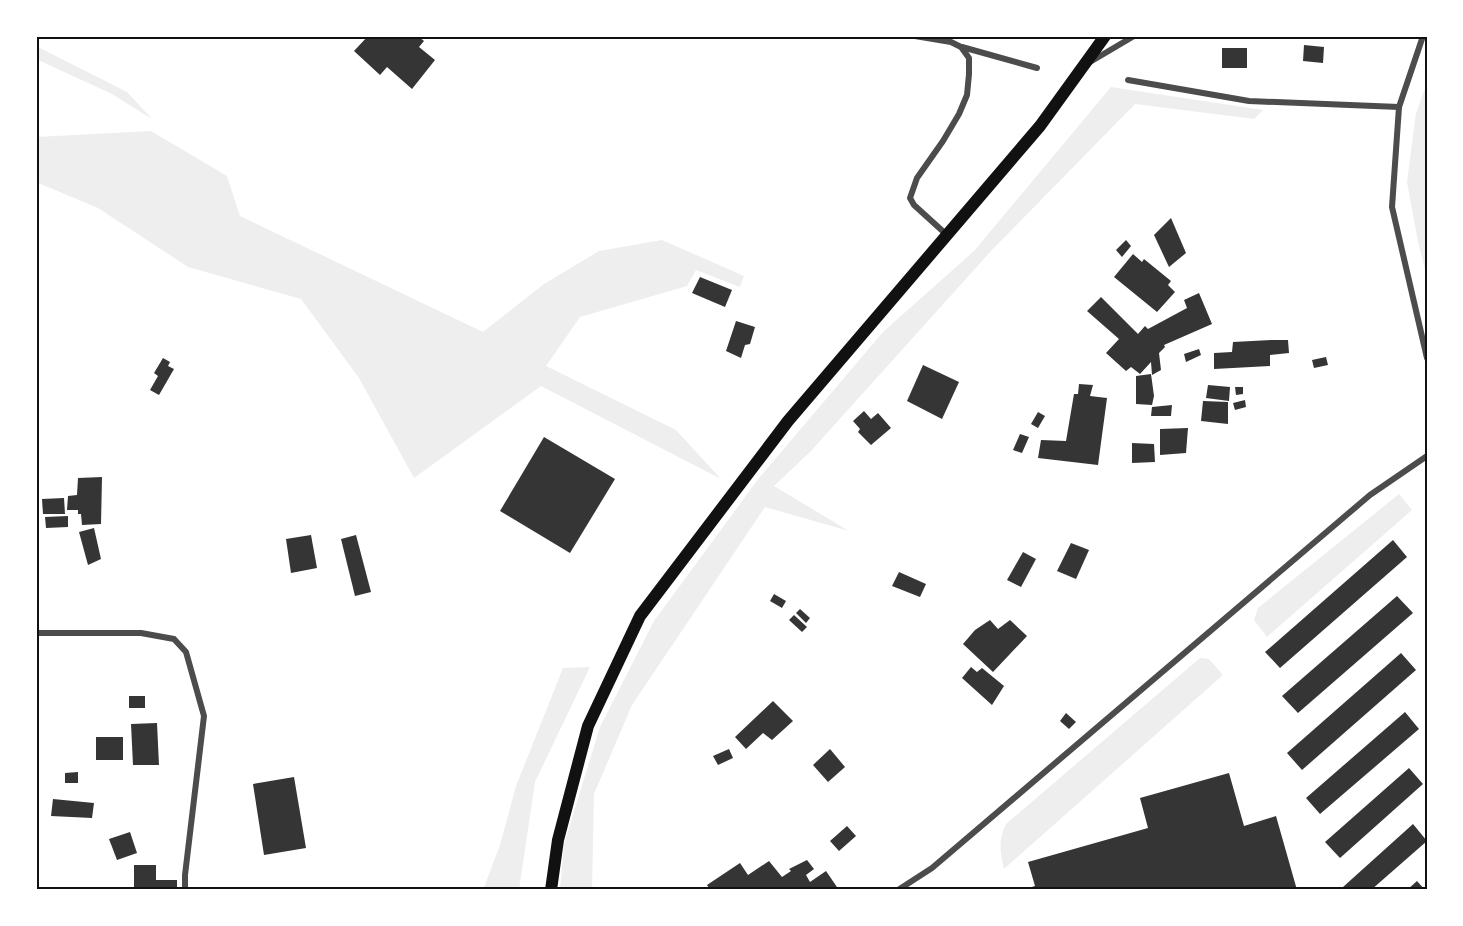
<svg xmlns="http://www.w3.org/2000/svg" width="1463" height="926" font-family="Figtree,sans-serif">
<rect width="100%" height="100%" fill="#fff"/>
<g fill="#eee">
<path d="M36,46L127,92L152,119L112,94L36,59Z"/>
<path d="M1427,83V277L1418,242L1407,182L1416,113Z"/>
<path d="M1111,87L1263,110L1254,119L1135,104L991,251L810,452L774,486L849,531L765,507L632,705L594,794L592,890H560L564,844L600,727L654,621L759,478L883,332L974,251Z"/>
<path d="M151,131L227,176L240,216L483,332L544,284L599,251L662,240L744,276L740,287L696,270L687,286L580,317L546,366L676,430L721,479L541,386L414,478L359,378L301,299L188,267L98,208L36,182V137Z"/>
<path d="M1399,494L1412,510L1267,637L1254,620L1258,608Z"/>
<path d="M1200,658L1209,659L1223,675L1004,869C1000,852 998,840 1006,824Z"/>
<path d="M590,667L535,782L519,890H483L500,845L516,786L563,668Z"/>
</g>
<g fill="#353535">
<path d="M368,36H418L424,41L419,47L435,60L412,89L387,67L380,75L354,51Z"/>
<path d="M1304,45L1324,47L1323,63L1303,61Z"/>
<rect x="1222" y="48" width="25" height="20"/>
<path d="M1171,218L1186,253L1169,267L1154,235Z"/>
<path d="M1126,240L1131,246L1122,257L1116,250Z"/>
<path d="M1133,254L1142,262L1144,259L1171,281L1168,285L1175,292L1157,312L1114,277Z"/>
<path d="M700,277L732,290L725,307L692,293Z"/>
<path d="M1199,293L1212,324L1164,345L1165,347L1159,353L1161,370L1152,375L1151,362L1140,374L1131,367L1126,371L1106,353L1119,339L1087,311L1101,297L1138,334L1145,326L1148,329L1187,308L1184,300Z"/>
<path d="M736,321L755,327L750,344L745,345L741,358L726,351Z"/>
<path d="M1271,340H1288L1289,353L1270,355V366L1214,369V353L1232,352L1233,342Z"/>
<path d="M1199,349L1201,355L1186,362L1184,354Z"/>
<path d="M1326,357L1328,365L1314,368L1312,360Z"/>
<path d="M163,358L170,362L168,366L174,369L159,395L150,390L158,376L154,373Z"/>
<path d="M923,365L959,382L942,419L907,401Z"/>
<path d="M1151,374L1154,396L1152,405L1136,404V376Z"/>
<path d="M1079,384L1093,385L1090,396L1107,398L1098,465L1038,458L1041,440L1066,441L1074,394H1078Z"/>
<path d="M1208,385L1230,387L1229,401L1206,398Z"/>
<path d="M1235,387H1243V394L1236,395Z"/>
<path d="M1245,400L1246,407L1235,410L1233,403Z"/>
<path d="M1203,401L1228,402V424L1201,421Z"/>
<path d="M1172,405L1171,416H1151L1152,407Z"/>
<path d="M864,411L871,419L878,413L891,428L871,445L858,432L860,429L853,421Z"/>
<path d="M1038,412L1045,416L1038,428L1031,424Z"/>
<path d="M1188,428L1186,453L1160,455V429Z"/>
<path d="M1020,434L1029,437L1022,453L1013,450Z"/>
<path d="M544,437L615,479L570,553L500,511Z"/>
<path d="M1132,443L1154,444L1155,462L1132,463Z"/>
<path d="M102,477L101,524L82,525L81,514H78V510H67L68,496L77,495L78,478Z"/>
<path d="M64,498L65,514H43L42,499Z"/>
<path d="M68,516V527L46,528L45,517Z"/>
<path d="M94,528L101,559L88,565L79,532Z"/>
<path d="M311,535L317,568L291,573L286,539Z"/>
<path d="M356,535L371,592L355,596L341,539Z"/>
<path d="M1393,540L1407,557L1280,668L1265,652Z"/>
<path d="M1071,543L1089,550L1076,579L1057,571Z"/>
<path d="M1023,552L1036,559L1021,587L1007,580Z"/>
<path d="M899,572L926,584L920,597L892,586Z"/>
<path d="M774,594L786,601L782,608L770,601Z"/>
<path d="M1397,596L1413,613L1298,713L1282,696Z"/>
<path d="M800,609L810,618L806,623L796,613Z"/>
<path d="M794,615L807,627L802,632L789,620Z"/>
<path d="M990,620L998,629L1010,620L1027,636L993,672L963,644L975,630Z"/>
<path d="M1401,653L1416,670L1302,770L1287,753Z"/>
<path d="M971,667L977,672L982,668L1004,686L992,705L962,678Z"/>
<rect x="129" y="696" width="16" height="12"/>
<path d="M773,701L793,721L772,740L763,733L746,749L735,737Z"/>
<path d="M1405,712L1419,729L1320,814L1306,798Z"/>
<path d="M1066,713L1076,722L1069,729L1060,721Z"/>
<path d="M157,723L159,765H133L131,724Z"/>
<rect x="96" y="737" width="27" height="23"/>
<path d="M729,749L733,758L718,765L713,756Z"/>
<path d="M830,749L845,767L828,782L813,765Z"/>
<path d="M1409,768L1423,784L1340,858L1325,842Z"/>
<path d="M78,772V783H65V773Z"/>
<path d="M1229,773L1244,826L1276,816L1297,890H1022L1035,886L1028,862L1148,828L1140,798Z"/>
<path d="M294,777L306,848L264,855L253,784Z"/>
<path d="M53,799L94,803L92,818L51,816Z"/>
<path d="M1413,824L1427,841L1371,890H1345L1343,887Z"/>
<path d="M847,826L856,836L839,851L830,841Z"/>
<path d="M130,832L137,853L117,860L109,839Z"/>
<path d="M807,860L814,869L806,875L810,882L826,871L839,890H710L707,885L740,863L748,875L769,861L782,877L791,871L789,869Z"/>
<path d="M134,865H156V880H177V890H134Z"/>
<path d="M1417,881L1425,890H1407Z"/>
</g>
<g fill="none" stroke-linecap="round" stroke-linejoin="round">
<g stroke="#4c4c4c" stroke-width="6">
<path d="M915,36L951,42L961,47L969,58V74L967,95L959,114L943,141L917,178L910,198L914,205L947,235"/>
<path d="M1423,36L1399,107L1392,207L1427,358"/>
<path d="M962,47L1037,68"/>
<path d="M1090,62L1134,36"/>
<path d="M1128,80L1249,101L1399,107"/>
<path d="M36,633H141L174,639L186,652L204,716L185,875V890"/>
<path d="M898,890L932,868L1370,495L1427,456"/>
</g>
<path stroke="#111" stroke-width="12" d="M551,890L558,840L588,726L640,616L788,421L1040,126L1105,36"/>
</g>
<rect width="1463" height="926" fill="none" stroke="#ffffff" stroke-width="75"/>
<rect x="38" y="38" width="1388" height="850" fill="none" stroke="#111" stroke-width="2"/>
</svg>
